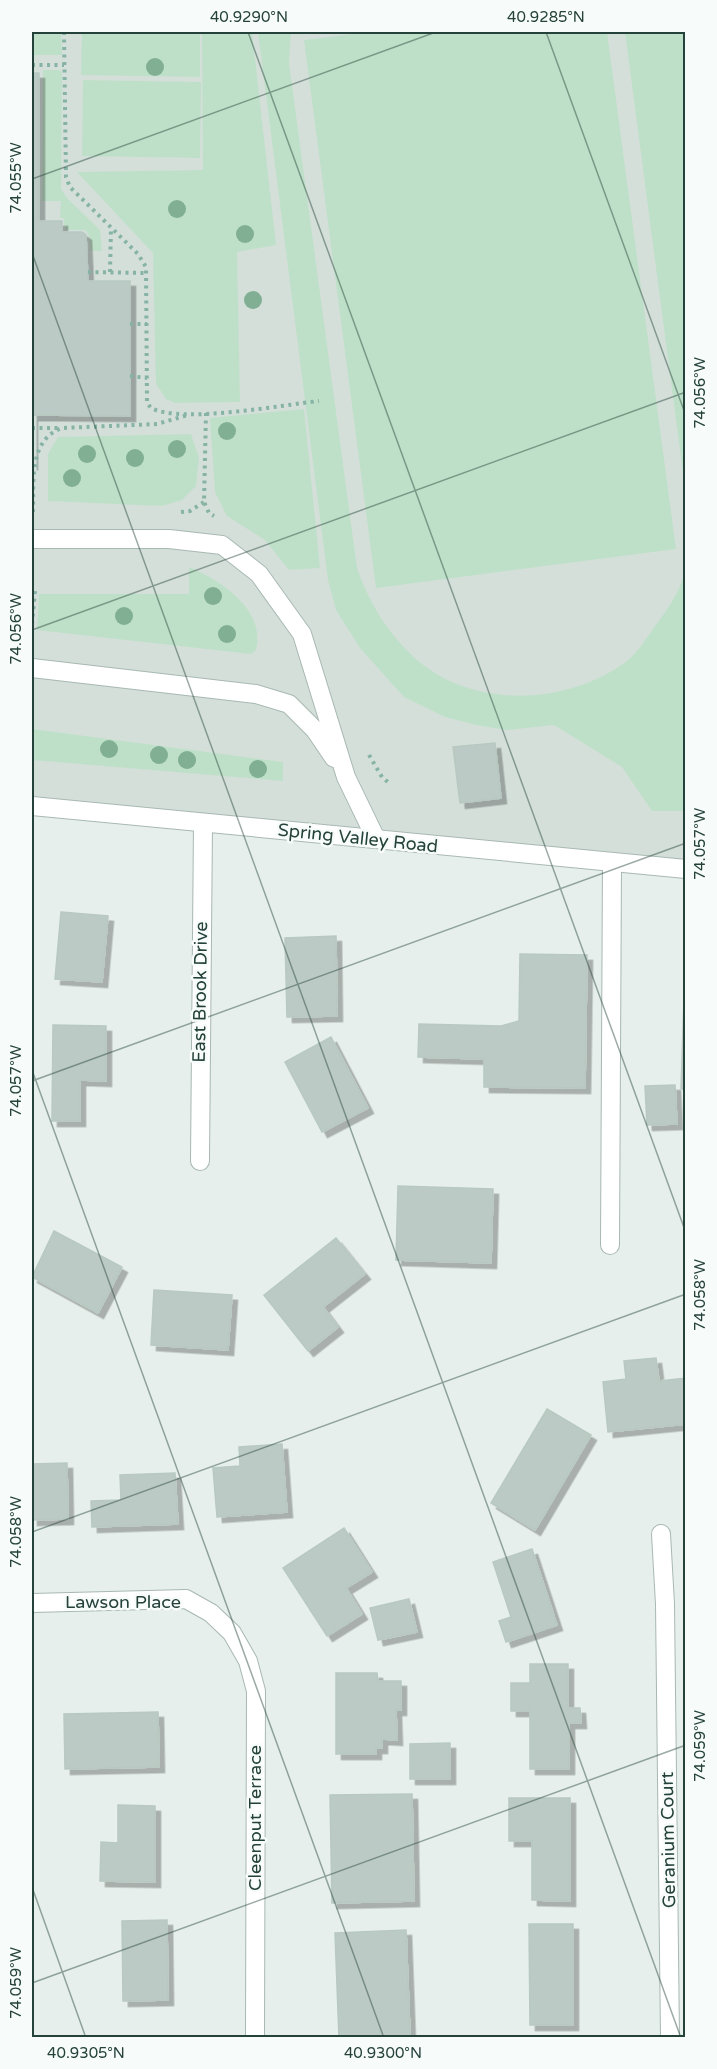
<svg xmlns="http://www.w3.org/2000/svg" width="717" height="2069" font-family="'Varela Round',sans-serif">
<defs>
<filter id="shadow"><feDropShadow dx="5.5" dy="5.5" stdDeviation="0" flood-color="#0004"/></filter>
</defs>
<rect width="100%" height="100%" fill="#e6efeb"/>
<path fill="#d4dfda" d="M32,32H685V869L32,806Z"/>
<g fill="#bfe0c8">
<path d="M32,32H61L62,55H32Z"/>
<path d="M82,32H200V77L81,75Z"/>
<path d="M202,32H252L276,245L237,252L240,402L175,403L166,399L156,384L153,253L77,172L203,170Z"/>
<path d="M258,32H291L289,63L357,568C370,606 393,642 426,667C483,709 571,703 627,661C637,653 645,640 653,629C666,611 680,593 685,571V811H652L622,767L554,725L507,730L476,725L445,717L404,697L360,648L336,610L328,580Z"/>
<path d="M369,32H607L676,549L376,588L304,40Z"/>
<path d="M625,32H685V488Z"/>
<path d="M43,70H59L62,73L61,189L67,198L100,230L102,251H91L89,235L85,230H65L64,218H60L61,201H42Z"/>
<path d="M83,80L201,82L200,158L82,156Z"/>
<path d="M304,409L320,568L289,570L265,540L227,516L215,492L210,418Z"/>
<path d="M191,434L199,458L196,486L182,500L162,506L48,501V454L58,437Z"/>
<path d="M189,567C220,580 266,609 256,650L251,654L37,630L39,594H189Z"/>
<path d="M32,729L283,762V781L32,760Z"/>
</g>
<g fill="#bbcac4" stroke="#b8c9c2" stroke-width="1.5" filter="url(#shadow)">
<path d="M32,73H39V221H62V232H82L86,235L88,281H130V416L32,415V465Z"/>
<path d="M495,743L501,798L460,803L453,747Z"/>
<path d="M61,912L108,916L102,982L55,979Z"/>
<path d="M336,936L337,1016L287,1017L285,938Z"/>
<path d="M520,954L587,955L585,1088L484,1087V1059L418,1057L419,1024L501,1026L519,1021Z"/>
<path d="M684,999H686V1090L681,1089Z"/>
<path d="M53,1025L106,1026V1081L80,1080V1121H52Z"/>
<path d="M331,1037L368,1108L322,1132L285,1062Z"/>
<path d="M675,1085L677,1124L647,1125L645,1086Z"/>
<path d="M398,1186L493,1189L491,1263L396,1260Z"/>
<path d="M54,1231L122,1267L98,1313L32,1277Z"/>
<path d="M336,1238L365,1274L323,1307L338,1327L308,1351L264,1295Z"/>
<path d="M154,1290L232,1295L228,1350L151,1345Z"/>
<path d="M656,1358L659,1381L686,1378V1424L608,1432L603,1382L626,1379L624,1361Z"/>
<path d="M547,1409L591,1435L535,1530L491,1503Z"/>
<path d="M282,1444L287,1512L217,1517L213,1468L240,1466L239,1447Z"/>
<path d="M67,1463L68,1519L32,1520V1464Z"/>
<path d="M175,1473L178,1524L92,1527L91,1501L121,1500L120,1475Z"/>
<path d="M344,1528L372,1572L346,1588L362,1614L327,1636L283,1568Z"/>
<path d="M532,1549L557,1625L506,1642L499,1621L511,1617L493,1562Z"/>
<path d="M409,1599L417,1632L378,1640L370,1608Z"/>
<path d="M530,1664H568V1708H580L581,1723H569V1769H530V1711H511V1683H530Z"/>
<path d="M336,1673H377L378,1681H401V1710H396L397,1740L382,1739V1748H376V1754H336Z"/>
<path d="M158,1712L159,1767L65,1769L64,1714Z"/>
<path d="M450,1743V1779H410V1744Z"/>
<path d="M412,1794L414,1901L332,1903L330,1795Z"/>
<path d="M509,1798H570V1901L532,1900V1841H509Z"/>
<path d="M118,1805L155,1806V1882L100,1881L101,1842L118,1843Z"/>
<path d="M167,1920L168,2000L123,2001L122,1921Z"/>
<path d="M529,1924H573V2025H530Z"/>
<path d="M406,1930L410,2036L339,2038L335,1933Z"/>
</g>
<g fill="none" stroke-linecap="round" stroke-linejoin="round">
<g stroke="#a8b8b2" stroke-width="20">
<g id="minor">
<path d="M32,539H169L222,545L259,574L302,634L346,777L376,839"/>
<path d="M32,668L256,694L289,704L315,730L334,758"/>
<path d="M32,806L686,869"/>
<path d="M200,1161L203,823"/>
<path d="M610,1245L612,863"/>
<path d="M661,1534L665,1604L670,2038"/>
<path d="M32,1603L186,1599L211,1613L232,1633L248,1661L256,1691L255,2038"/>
</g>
</g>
<g stroke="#86b3a5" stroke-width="4" stroke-dasharray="3 4.5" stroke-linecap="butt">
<path d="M64,32L66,177L70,187L138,254L146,267L147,403L151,408C181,424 282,405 319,401"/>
<path d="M32,65H64"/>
<path d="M88,272L146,273"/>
<path d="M110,272L111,227"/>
<path d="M130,324H147"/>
<path d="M130,376L147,378"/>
<path d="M206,413L204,502L209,513L214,516"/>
<path d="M32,428H58"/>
<path d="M33,512C34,483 28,440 62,428L157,424L188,415"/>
<path d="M181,512L190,511L204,502"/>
<path d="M32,624L35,591"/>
<path d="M369,755L382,777L389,783"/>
</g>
<use href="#minor" stroke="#fff" stroke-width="18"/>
</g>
<g fill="#80af93">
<circle cx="155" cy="67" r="9"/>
<circle cx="177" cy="209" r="9"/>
<circle cx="245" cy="234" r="9"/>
<circle cx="253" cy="300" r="9"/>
<circle cx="227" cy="431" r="9"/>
<circle cx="177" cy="449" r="9"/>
<circle cx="87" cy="454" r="9"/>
<circle cx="135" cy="458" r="9"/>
<circle cx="72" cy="478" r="9"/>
<circle cx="213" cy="596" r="9"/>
<circle cx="124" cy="616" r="9"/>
<circle cx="227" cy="634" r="9"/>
<circle cx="109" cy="749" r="9"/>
<circle cx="159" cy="755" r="9"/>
<circle cx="187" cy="760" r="9"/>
<circle cx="258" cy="769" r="9"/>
</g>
<path fill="none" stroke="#24423a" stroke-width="1.5" stroke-opacity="0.45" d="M248,32L686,1233M546,32L686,416M32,179L436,32M32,253L681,2038M32,630L686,392M32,1070L384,2038M32,1081L686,843M32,1532L686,1294M32,1887L86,2038M32,1983L686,1745"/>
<g text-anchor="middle" stroke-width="5" stroke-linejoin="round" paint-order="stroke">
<g font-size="18" fill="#24423a" stroke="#f7fbf9">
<text transform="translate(358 838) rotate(6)" y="6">Spring Valley Road</text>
<text transform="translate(200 992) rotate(-89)" y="6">East Brook Drive</text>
<text x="123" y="1608">Lawson Place</text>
<text transform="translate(255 1818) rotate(-90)" y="6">Cleenput Terrace</text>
<text transform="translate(668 1840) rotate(-91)" y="6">Geranium Court</text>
</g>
</g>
<rect width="717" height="2069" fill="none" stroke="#f7fbf9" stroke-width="66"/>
<rect x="33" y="33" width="651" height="2003" fill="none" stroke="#24423a" stroke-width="2"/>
<g font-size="15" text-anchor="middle" fill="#24423a">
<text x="249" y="22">40.9290°N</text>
<text x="546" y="22">40.9285°N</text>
<text transform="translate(16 178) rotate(-90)" y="5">74.055°W</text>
<text transform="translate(700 393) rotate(-90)" y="5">74.056°W</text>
<text transform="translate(16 629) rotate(-90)" y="5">74.056°W</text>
<text transform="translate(700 844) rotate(-90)" y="5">74.057°W</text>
<text transform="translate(16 1081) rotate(-90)" y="5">74.057°W</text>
<text transform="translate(700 1295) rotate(-90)" y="5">74.058°W</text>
<text transform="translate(16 1532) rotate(-90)" y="5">74.058°W</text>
<text transform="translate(700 1746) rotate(-90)" y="5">74.059°W</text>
<text transform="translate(16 1983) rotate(-90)" y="5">74.059°W</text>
<text x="86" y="2058">40.9305°N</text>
<text x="383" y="2058">40.9300°N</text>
</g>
</svg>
